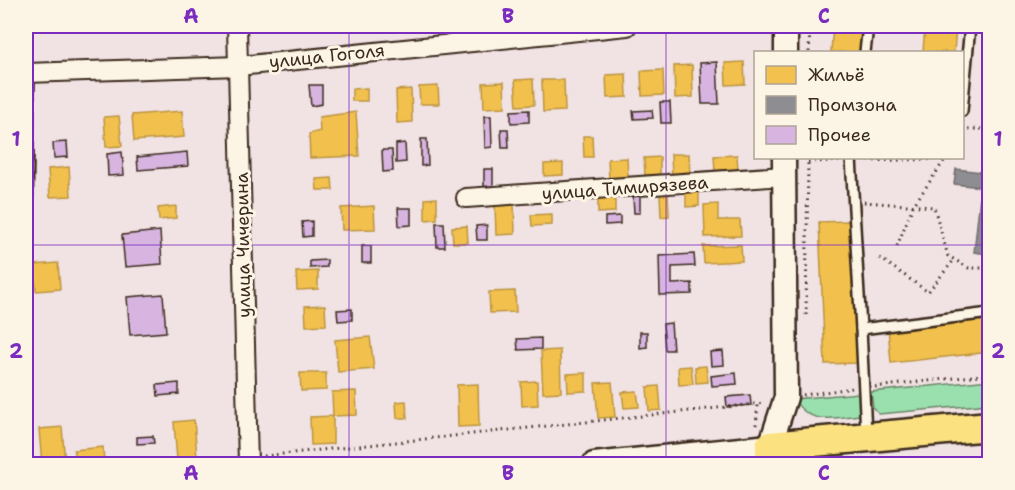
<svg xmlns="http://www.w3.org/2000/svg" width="1015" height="490" font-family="'Shantell Sans',sans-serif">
<rect width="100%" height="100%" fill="#f1e2e4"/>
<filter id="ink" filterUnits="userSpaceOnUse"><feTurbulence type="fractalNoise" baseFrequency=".0167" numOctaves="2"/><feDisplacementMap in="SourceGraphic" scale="12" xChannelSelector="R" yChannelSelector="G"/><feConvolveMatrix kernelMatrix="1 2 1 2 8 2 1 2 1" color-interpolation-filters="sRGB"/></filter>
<g filter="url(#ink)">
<g fill="#99e0ae" stroke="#6a8566" stroke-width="1.5">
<path d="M989,380V404L879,414L873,408L871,392Z"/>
<path d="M859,393L860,415C834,418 809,426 794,399Z"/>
</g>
<g fill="#f2c14e" stroke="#bb9440" stroke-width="1.5">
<path d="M833,26H862L860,52H831Z"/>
<path d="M925,26H956L954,52H923Z"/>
<path d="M744,62L745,84L726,85L725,63Z"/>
<path d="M692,65L693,97L675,98L674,66Z"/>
<path d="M663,70L664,95L642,96L641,71Z"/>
<path d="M626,74L627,97L607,98L606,75Z"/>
<path d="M533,79L534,105L517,106L515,80Z"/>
<path d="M542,80H564L565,111L543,112Z"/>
<path d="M504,82L505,107L484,108L483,83Z"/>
<path d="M438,86L439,104H420L419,87Z"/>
<path d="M367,88V101H352V89Z"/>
<path d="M411,89L412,122L397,123L396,90Z"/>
<path d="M182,111L184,137L134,141L132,115Z"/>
<path d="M356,112L359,156L310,158L309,134L320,131L319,117Z"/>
<path d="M119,116L122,146L106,147L104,117Z"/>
<path d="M583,136H592L593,157H584Z"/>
<path d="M671,154H689L690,174L672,175Z"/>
<path d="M737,155L738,171L715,172L714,156Z"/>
<path d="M660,157V174L645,175L644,158Z"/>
<path d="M627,158L628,178L609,179L608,159Z"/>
<path d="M563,163V175L544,176V164Z"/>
<path d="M69,167L71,196L50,197L48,169Z"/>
<path d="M332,178L333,190H317L316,179Z"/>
<path d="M699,187V206L686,207V188Z"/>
<path d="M660,193H668L669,216L661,217Z"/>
<path d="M615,197V212L598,213V198Z"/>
<path d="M437,198V219L425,220V199Z"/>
<path d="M718,204V220H740L741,236L705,237L704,205Z"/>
<path d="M495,205H514L515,234L496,235Z"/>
<path d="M176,206V218L159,220L158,208Z"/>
<path d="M374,206L375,229L342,230L341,208Z"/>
<path d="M552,214V225L532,226L531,215Z"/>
<path d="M850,221L857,363L825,364L819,222Z"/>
<path d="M467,226L468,243H453L452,227Z"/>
<path d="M741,245L742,261L704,263L703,246Z"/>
<path d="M58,263L60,289L36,291L34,265Z"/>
<path d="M318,271V289L297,290L296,272Z"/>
<path d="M515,291L516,312L490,313L489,292Z"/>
<path d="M325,305L326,325L306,326L305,306Z"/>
<path d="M990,320V352L891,363L888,328Z"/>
<path d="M370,337L374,369L338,372L335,340Z"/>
<path d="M560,350L561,392L543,393L541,351Z"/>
<path d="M691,366L693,384L679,385L678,367Z"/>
<path d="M706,366L708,382L696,383L695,367Z"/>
<path d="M300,373H326V390L301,391Z"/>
<path d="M586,373V391L568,392L567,374Z"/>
<path d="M537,381L538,405L522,406L521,382Z"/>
<path d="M612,382L615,417L598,418L595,383Z"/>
<path d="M478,384L479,426L458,427L457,385Z"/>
<path d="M659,386L661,410L649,411L647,387Z"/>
<path d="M356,391L357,415L333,416L332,392Z"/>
<path d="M637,391L639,407L624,408L622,392Z"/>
<path d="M406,401L407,418H397L396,402Z"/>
<path d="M333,416V444L311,445L310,417Z"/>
<path d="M194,420L197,458L177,460L174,422Z"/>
<path d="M62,427L65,464H42L39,429Z"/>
<path d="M26,435H28L31,464H26Z"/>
<path d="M103,447L104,464H75L74,450Z"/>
</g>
<path fill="#8d8d92" stroke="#746f6f" stroke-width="1.5" d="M956,169L990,173L987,254L974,252L981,187L954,184Z"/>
<g fill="#d7b5e0" stroke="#3b2a1e" stroke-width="1.5">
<path d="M717,62L719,104H702L700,63Z"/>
<path d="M309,85H322V104L311,106Z"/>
<path d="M660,102H670L671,123H661Z"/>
<path d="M529,110V122L511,123V111Z"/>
<path d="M652,110L653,118L634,119L633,111Z"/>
<path d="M484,116H491L492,147L485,148Z"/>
<path d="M501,129H508L509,148H502Z"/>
<path d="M421,139H427L428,165L421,166Z"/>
<path d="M67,142L68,157L54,158L53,143Z"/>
<path d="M405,143L406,162L396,163V144Z"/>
<path d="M382,150H392L393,171L383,172Z"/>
<path d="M122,152L124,175L108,176L107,154Z"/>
<path d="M187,152L188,166L138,170L137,157Z"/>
<path d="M484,169H493V186L484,187Z"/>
<path d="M633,196H640V213H634Z"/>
<path d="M398,208H411V225L399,226Z"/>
<path d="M620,216V224L605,225V217Z"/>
<path d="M312,221V236L303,237L302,222Z"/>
<path d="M436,223H444L445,247H437Z"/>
<path d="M487,225V240H477L476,226Z"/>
<path d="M160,231L162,264L125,267L122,235Z"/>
<rect x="362" y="246" width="9" height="17"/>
<path d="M694,254L695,266L672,267V284L692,283V294L660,295L659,256Z"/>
<path d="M327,260V267L310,268V261Z"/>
<path d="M163,294L166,332L130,335L127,297Z"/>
<path d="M352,309V320L338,321L337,310Z"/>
<path d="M671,323L673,350H665L663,324Z"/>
<path d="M640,332H647V347L640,348Z"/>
<path d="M541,338V349L518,350L517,339Z"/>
<path d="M723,351L724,365L711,366L710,352Z"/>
<path d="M736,373L737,384L712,386L711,376Z"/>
<path d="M179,383V394L158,396L157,385Z"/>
<path d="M750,395L751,405L727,407L726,397Z"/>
<path d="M153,436L154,443L137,444V437Z"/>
</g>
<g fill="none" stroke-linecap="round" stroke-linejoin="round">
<g stroke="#3b2a1e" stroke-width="14">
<g id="service">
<path d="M865,52L868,26"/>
<path d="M962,111L970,26"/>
<path d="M851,158L861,329"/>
<path d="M26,294L29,72"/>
<path d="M866,434L861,329L990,313"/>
</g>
</g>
<g stroke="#3b2a1e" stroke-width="22">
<g id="minor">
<path d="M237,26L248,464"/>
<path d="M26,73L239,66L627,26"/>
<path d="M466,198L784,176"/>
</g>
</g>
<g stroke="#3b2a1e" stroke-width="27">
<g id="tertiary">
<path d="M786,52V26"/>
<path d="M594,464L770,446L786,397L784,158"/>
</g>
</g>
<g stroke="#3b2a1e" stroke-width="33">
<path id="primary" d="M770,464V446L990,426"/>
</g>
<g stroke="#3b2a1e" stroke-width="3" stroke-dasharray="1.5 4.5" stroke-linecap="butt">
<path d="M809,52L810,26"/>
<path d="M962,129H990"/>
<path d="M862,161L945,159"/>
<path d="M808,162L841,161"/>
<path d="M864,202L934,207L948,256L969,268H990"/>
<path d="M897,246L913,206L946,158"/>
<path d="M880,258L928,292L954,260"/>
<path d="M806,315L808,158"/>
<path d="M875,387L990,374"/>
<path d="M803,395L853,388"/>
<path d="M756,425L758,405"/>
<path d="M264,456L765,403"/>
<path d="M175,464L231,459"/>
<path d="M969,464L990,463"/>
</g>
<use href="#service" stroke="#fcf5e5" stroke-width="9"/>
<use href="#minor" stroke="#fcf5e5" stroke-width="18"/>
<use href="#tertiary" stroke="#fcf5e5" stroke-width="22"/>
<use href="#primary" stroke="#fbe180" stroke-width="28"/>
</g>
</g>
<path fill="none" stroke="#7b2cbf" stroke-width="1.5" stroke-opacity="0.55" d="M349,26V464M666,26V464M26,245H990"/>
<g text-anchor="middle" stroke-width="6" stroke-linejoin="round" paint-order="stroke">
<g font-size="18" fill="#3b2a1e" stroke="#fcf5e5">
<text transform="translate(327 56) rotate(-6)" y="6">улица Гоголя</text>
<text transform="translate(625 188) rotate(-4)" y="6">улица Тимирязева</text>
<text transform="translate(243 245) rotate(-91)" y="6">улица Чичерина</text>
</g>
</g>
<rect width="1015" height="490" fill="none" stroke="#fcf5e5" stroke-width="66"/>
<rect x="754" y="51" width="210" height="108" fill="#fcf5e5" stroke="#afa495" stroke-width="1.5"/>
<rect x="766" y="66" width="30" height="18" fill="#f2c14e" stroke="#afa495" stroke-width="1.5"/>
<text x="808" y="81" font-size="18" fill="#3b2a1e">Жильё</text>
<rect x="766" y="96" width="30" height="18" fill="#8d8d92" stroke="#afa495" stroke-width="1.5"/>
<text x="808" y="111" font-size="18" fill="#3b2a1e">Промзона</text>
<rect x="766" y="126" width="30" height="18" fill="#d7b5e0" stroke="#afa495" stroke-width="1.5"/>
<text x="808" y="141" font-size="18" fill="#3b2a1e">Прочее</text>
<rect x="33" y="33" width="949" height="424" fill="none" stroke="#7b2cbf" stroke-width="2"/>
<g font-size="20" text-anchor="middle" font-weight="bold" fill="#7b2cbf">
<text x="191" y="23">A</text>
<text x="508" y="23">B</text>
<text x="824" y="23">C</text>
<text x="16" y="146">1</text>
<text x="998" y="146">1</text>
<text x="16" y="358">2</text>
<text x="998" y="358">2</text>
<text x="191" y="480">A</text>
<text x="508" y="480">B</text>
<text x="824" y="480">C</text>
</g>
</svg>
